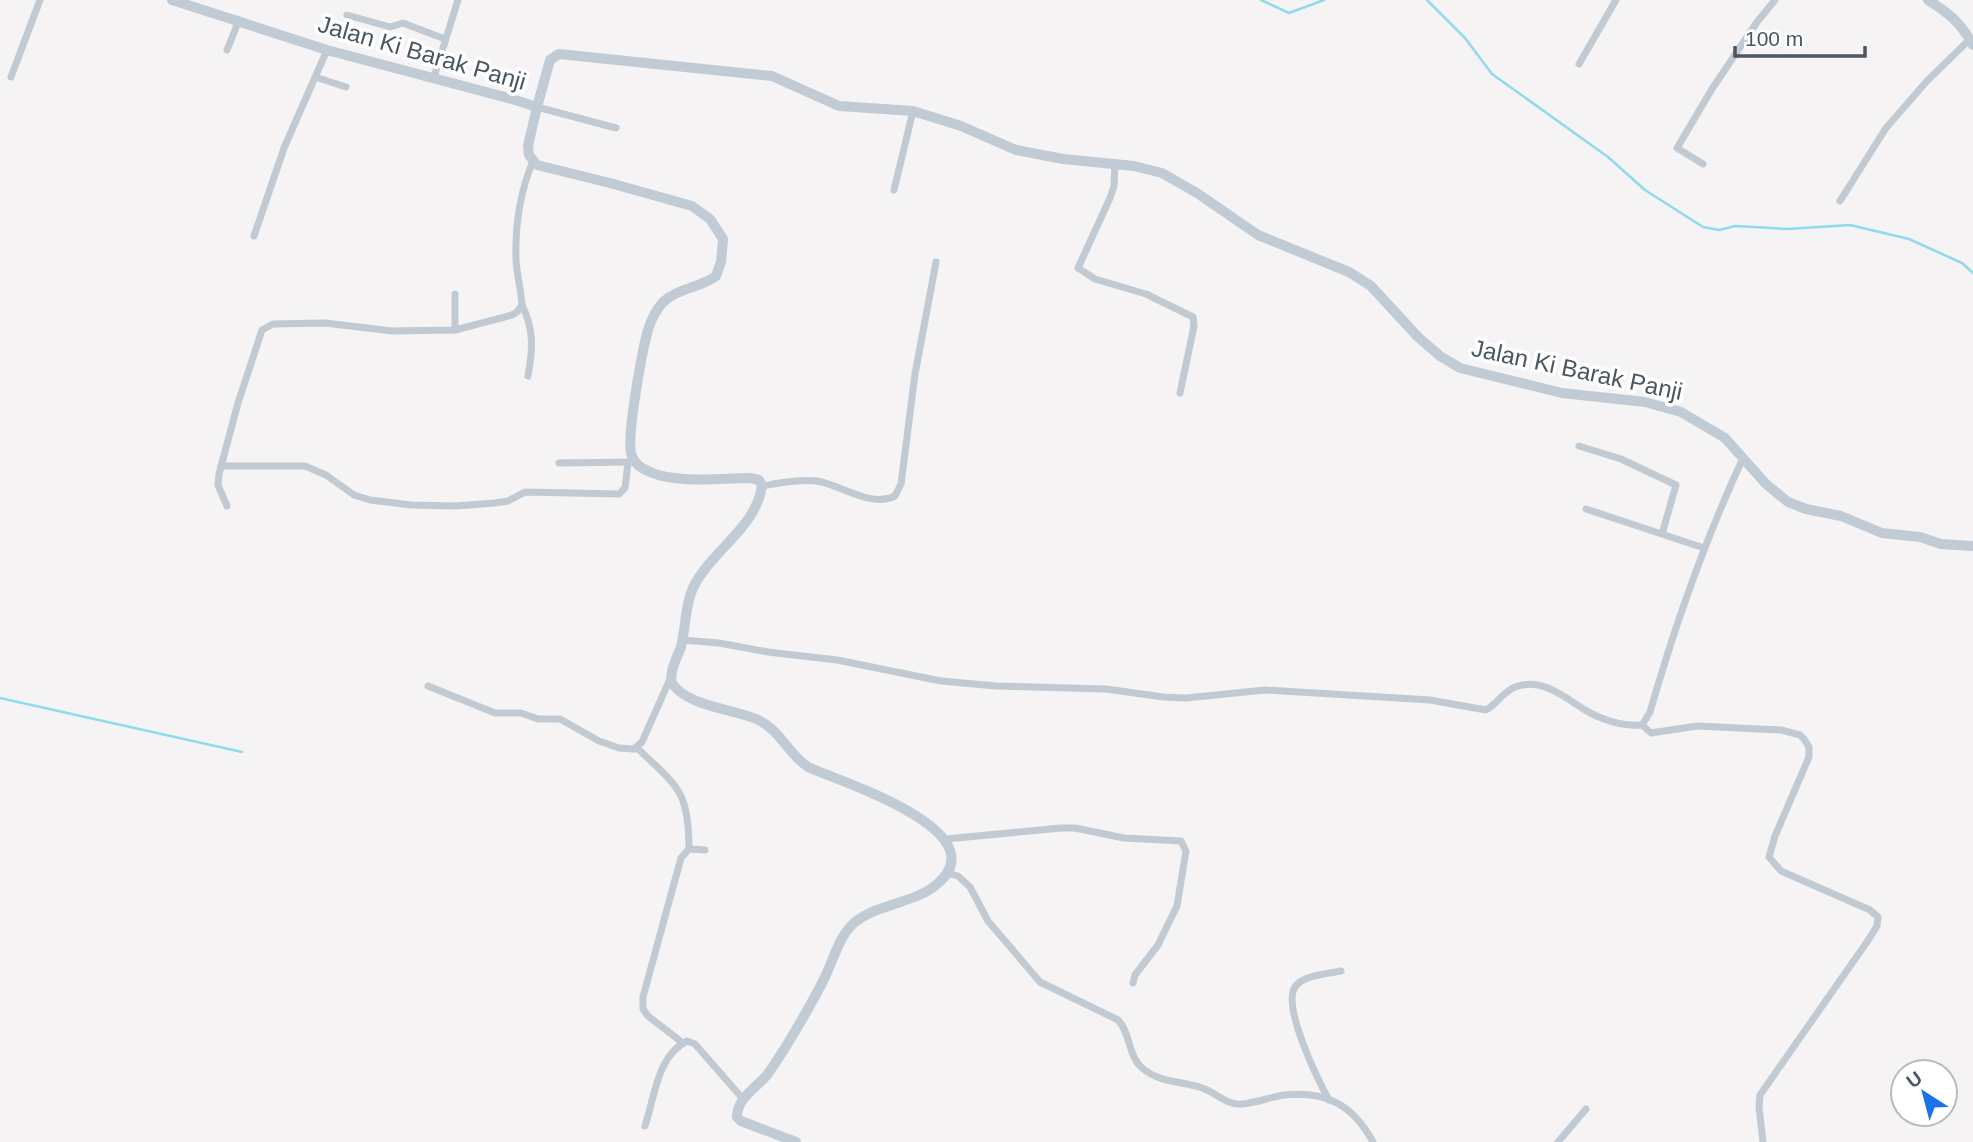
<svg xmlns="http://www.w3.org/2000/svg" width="1973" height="1142" font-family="Helvetica,sans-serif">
<rect width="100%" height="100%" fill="#f5f3f3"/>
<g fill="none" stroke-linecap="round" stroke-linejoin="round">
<g stroke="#90daee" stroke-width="2.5">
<path d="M1261,0L1289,13L1324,0"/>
<path d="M1427,0L1465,38L1492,74L1608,157L1645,190L1703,227L1719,230L1735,226L1787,229L1850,225L1909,239L1962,263L1973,273"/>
<path d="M0,698L242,752"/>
</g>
<g stroke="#c1cad2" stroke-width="7">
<path d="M347,15L390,27L403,23L445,39"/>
<path d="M227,50L239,20"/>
<path d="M1579,64L1616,0"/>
<path d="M11,77L40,0"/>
<path d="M315,77L346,87"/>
<path d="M434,77L458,0"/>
<path d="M537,107L616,128"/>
<path d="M1115,164L1114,186L1110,198L1078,268L1095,279L1146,294L1193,317L1194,326L1180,393"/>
<path d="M1703,164L1677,148L1712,89L1757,22L1775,0"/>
<path d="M894,190L913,111"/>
<path d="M1840,201L1886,128L1927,81L1970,39"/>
<path d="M254,236L284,148L327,50"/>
<path d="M522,305C534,329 533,349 528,376"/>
<path d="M455,330V294"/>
<path d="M1579,446L1621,459L1676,485L1662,534"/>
<path d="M559,463L632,462"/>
<path d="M221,466H305L326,475L354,495L370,500L411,505L456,506L495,503L508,501L525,492L619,494L625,488L628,463"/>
<path d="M762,486C780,483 799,479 817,481C842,485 870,508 895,496L901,484L915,374L936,262"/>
<path d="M227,506L218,485L219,474L238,403L262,330L273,324L325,323L392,331L455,330L512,315L517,312L522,305C521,290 517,275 516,260C515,226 520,192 533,161"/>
<path d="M1586,509L1704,548"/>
<path d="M682,640L719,643L768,652L837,660L941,681L996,686L1106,689L1163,697L1186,698L1265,690L1430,700L1486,710C1497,704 1503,692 1515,687C1542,677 1564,697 1585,710C1600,719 1623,727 1642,725L1650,712C1675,625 1705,540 1743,458"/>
<path d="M428,686L495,713H521L538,719H560L599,741L619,748L634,749L642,742L670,679"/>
<path d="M1642,725L1651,733L1697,726L1781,730L1800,735L1804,739L1809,747V757L1775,836L1769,857L1781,871L1870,910L1878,917L1877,926L1869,939L1760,1095L1759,1107L1763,1142"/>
<path d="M637,748C677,786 689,790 689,849"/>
<path d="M946,839L1061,828H1075L1124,838L1181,841L1186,851L1177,906L1158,945L1135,975L1133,983"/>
<path d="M948,873L958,876L970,887L988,921L1040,982L1118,1020C1132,1034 1126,1057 1146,1071C1164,1084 1188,1081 1207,1090C1218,1095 1229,1106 1242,1104C1256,1103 1270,1097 1284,1095C1327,1091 1353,1105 1373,1142"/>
<path d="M683,1043L648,1016L643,1009V997L681,858L689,849L705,850"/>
<path d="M1329,1100C1318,1080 1282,1007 1295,987C1303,975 1327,974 1341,971"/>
<path d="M645,1126C655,1096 657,1056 687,1041L695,1044L743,1099"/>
<path d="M1558,1142L1586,1109"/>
</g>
<g stroke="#c1cbd6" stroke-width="10">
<path d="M172,0L327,50L512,99L537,107L550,60L559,54L772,76L839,106L913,111L961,126L1016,150L1063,159L1134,166L1162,173L1197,193L1258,235L1349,272L1371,286L1418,337L1440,356L1460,368L1562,393L1645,402L1681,412L1725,438L1766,484L1788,502L1806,509L1841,516L1882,533L1920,537L1941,544L1973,546"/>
<path d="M1928,0C1950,14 1960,22 1973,45"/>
<path d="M537,107L528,146L529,155L537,165L610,183L692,206L710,219L723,239L721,262L716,276C700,288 678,288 663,302C656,310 651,320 648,330C642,351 627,434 631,453C632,458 635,462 639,466C667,486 718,478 750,478L759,480L762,486C756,527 714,549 695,584C685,602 686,627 681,647C677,658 669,671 672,683C686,706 733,709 756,719C780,729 787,753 808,767C838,781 1002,831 936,885C913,904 878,903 854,923C839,936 833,961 824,979C812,1003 799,1025 785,1048C779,1057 773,1067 767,1075C756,1088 737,1098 737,1117L741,1121L796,1142"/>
</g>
</g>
<g text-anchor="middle" stroke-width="7" stroke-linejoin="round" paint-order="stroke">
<g font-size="24" fill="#4a5661" stroke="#fff">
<text transform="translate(422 53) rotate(16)" y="8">Jalan Ki Barak Panji</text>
<text transform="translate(1577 370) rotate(12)" y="8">Jalan Ki Barak Panji</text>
</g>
</g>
<g transform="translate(1924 1093) rotate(324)"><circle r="33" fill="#ffffff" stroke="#b7bbc0" stroke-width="2"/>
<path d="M0-5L12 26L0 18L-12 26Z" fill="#1a73e8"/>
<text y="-10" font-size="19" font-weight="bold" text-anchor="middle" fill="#4a5661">U</text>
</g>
<path d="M1735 46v10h130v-10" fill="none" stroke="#4a5661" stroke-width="3.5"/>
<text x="1745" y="46" font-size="21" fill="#4a5661" stroke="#ffffff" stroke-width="5" paint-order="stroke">100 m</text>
</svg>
